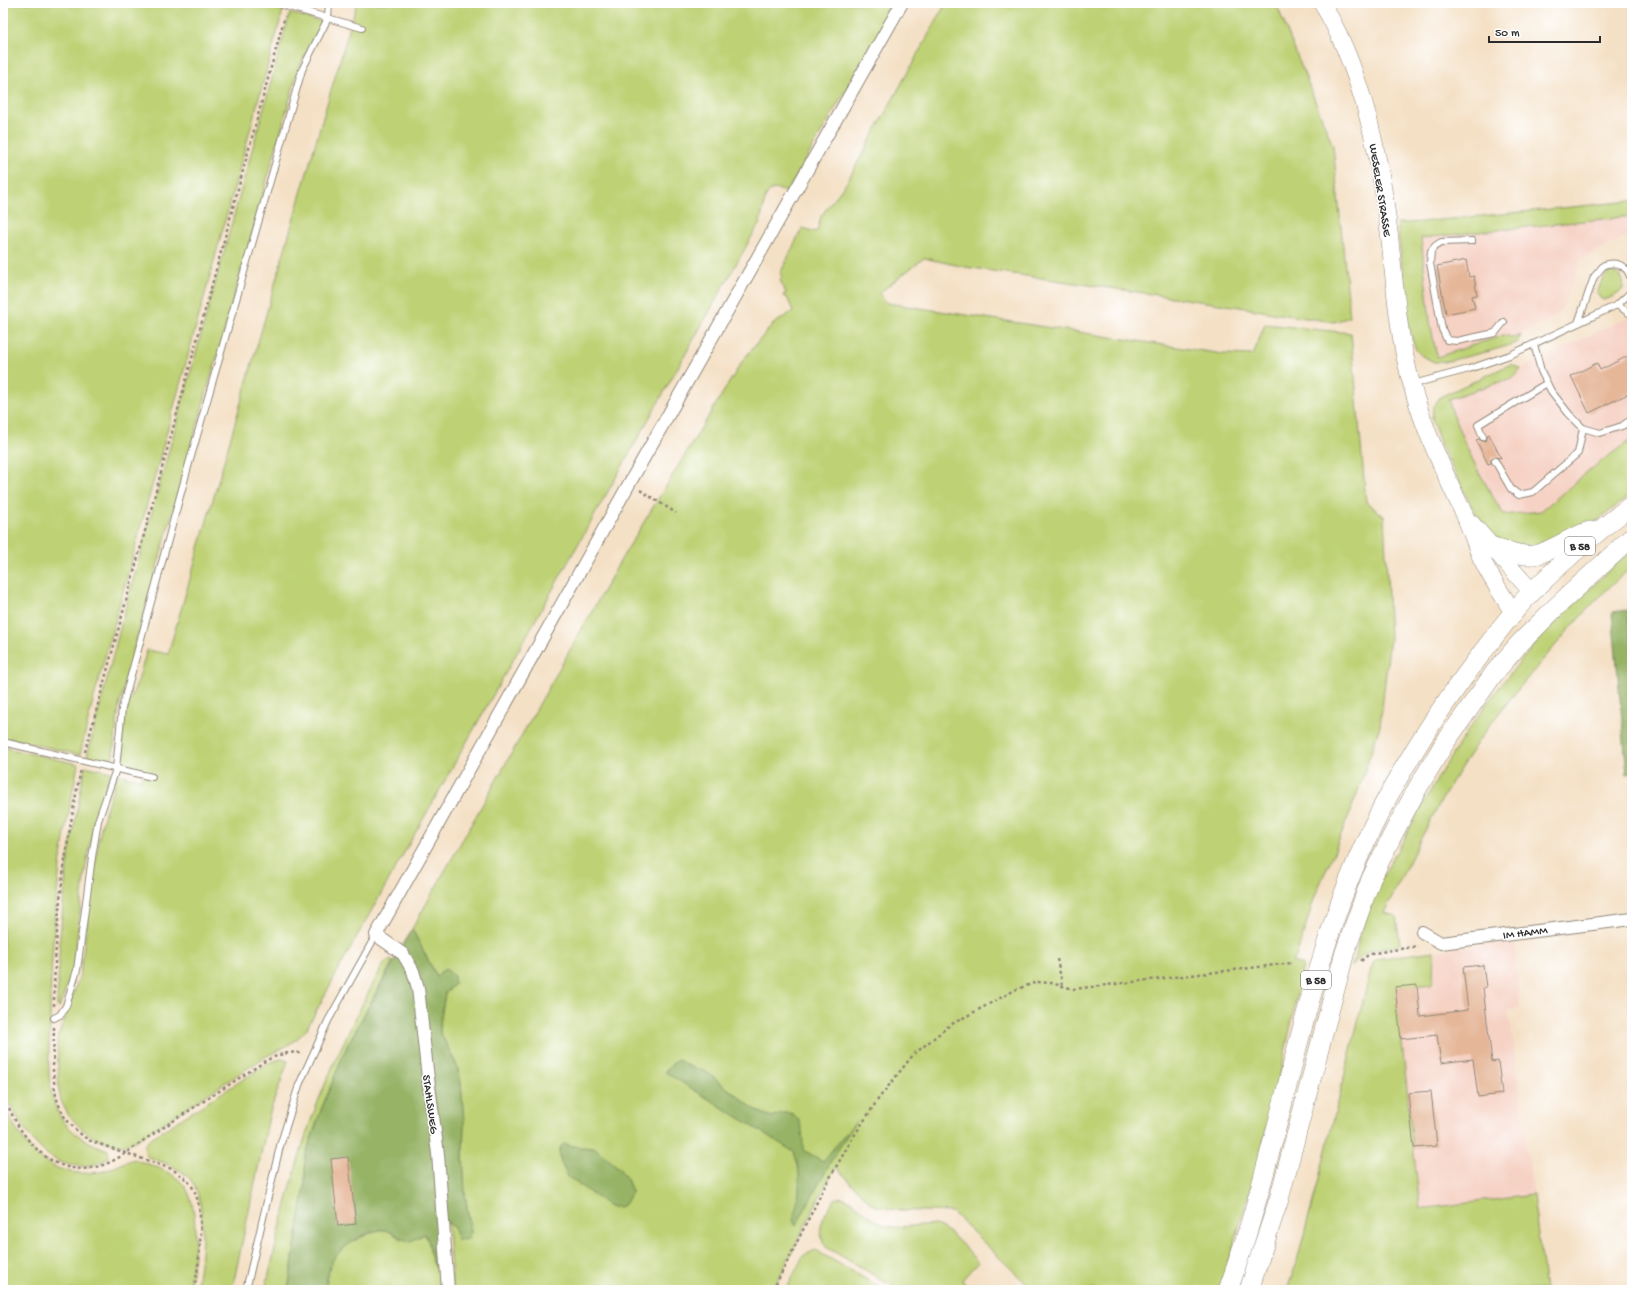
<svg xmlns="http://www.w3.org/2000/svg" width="1635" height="1293" font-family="'Gochi Hand',sans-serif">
<rect width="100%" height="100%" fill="#fff"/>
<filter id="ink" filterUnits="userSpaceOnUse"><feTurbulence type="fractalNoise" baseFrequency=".025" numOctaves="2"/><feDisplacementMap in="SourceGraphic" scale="8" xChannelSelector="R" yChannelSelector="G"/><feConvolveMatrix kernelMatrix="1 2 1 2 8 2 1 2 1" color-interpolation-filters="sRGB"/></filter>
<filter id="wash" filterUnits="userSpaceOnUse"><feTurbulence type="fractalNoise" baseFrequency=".012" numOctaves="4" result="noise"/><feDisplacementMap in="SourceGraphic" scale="16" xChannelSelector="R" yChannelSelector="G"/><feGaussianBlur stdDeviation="0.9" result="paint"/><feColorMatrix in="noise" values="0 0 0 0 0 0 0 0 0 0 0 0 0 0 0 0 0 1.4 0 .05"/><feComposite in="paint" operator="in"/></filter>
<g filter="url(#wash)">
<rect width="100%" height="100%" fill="#f4e0c5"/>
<g fill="#f6d2c4">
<path d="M1632,216V248L1626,237L1581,259L1565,303L1558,314L1553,318L1514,338L1504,335L1437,357L1430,322L1421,238Z"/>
<path d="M1632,315V439L1600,462L1541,511L1504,515L1476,469L1453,415L1448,399L1515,377L1521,369Z"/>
<path d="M1514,940L1520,1008L1509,1010L1533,1195L1420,1210L1395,987L1431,984L1433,981L1434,951Z"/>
</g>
<g fill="#bed174" stroke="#747e50">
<path d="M3,3H285L91,708L80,755L9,738L6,748L78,764C72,798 64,832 60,866C54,919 50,973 50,1026C49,1054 45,1090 60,1116C71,1134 88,1143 108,1150L109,1157C104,1162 94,1165 86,1166C48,1169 26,1135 11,1105L5,1108C24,1148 50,1180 99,1172C110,1170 122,1163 134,1159C149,1165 168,1169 180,1181C203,1201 194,1262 189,1290H3Z"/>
<path d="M357,3H896L787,192L777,189L771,190L766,195L760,223L756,229L347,954L306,1030C295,1043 279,1050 265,1057L137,1140L130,1143L117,1146L93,1137L81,1128L69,1116L61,1101L59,1092L57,1040L80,975L98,843C102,819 110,797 118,774L141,780L143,770L120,764L125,711L138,681L147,650L168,654C232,437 292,219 357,3Z"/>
<path d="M946,3H1276L1333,146L1350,317L1334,322L1278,314L1240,307L965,267L924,258L879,293L887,303L1223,354L1253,355L1265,324L1351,333L1366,502L1384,516L1390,637L1380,726L1357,794L1335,850L1316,893L1296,957L1292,962L1303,965C1282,1075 1255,1184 1219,1290H1033L952,1212L896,1210L872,1205L836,1167L824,1188L773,1290H453L447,1222L454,1228L471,1232L465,1194L463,1155L464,1123L461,1083L457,1066L440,1032V1024L445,993L455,984L437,977L412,929L622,558L743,360L772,325L793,311L787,297H784L783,295L786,293L780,280L782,276L780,274L802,228L817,232L821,216L847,182Z"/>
<path d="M290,13L323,22L299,67L136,641L119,706L112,763L87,756L124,613Z"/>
<path d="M1632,201V216L1421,238L1430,322L1437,357L1504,335L1514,338L1521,335L1517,343L1490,351L1444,362H1434L1422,356L1416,350L1413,342L1409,329L1397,223H1410Z"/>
<path d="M1610,272C1621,272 1629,285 1619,293C1615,296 1609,298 1604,300L1600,298L1597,293L1603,278Z"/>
<path d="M1511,364L1521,369L1515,377L1448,399C1461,441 1481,478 1504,515L1541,511L1600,462L1632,439V494L1597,521L1531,548L1496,539L1485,527L1473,509L1442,448L1432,420L1433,407L1440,397Z"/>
<path d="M1632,549V567C1601,593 1574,623 1548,654C1519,688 1489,723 1465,761C1434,810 1409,861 1384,913L1396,916L1400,944L1398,946C1377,949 1364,948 1352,967C1359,939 1367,911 1379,884C1386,869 1396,854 1404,839C1439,772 1480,706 1531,649C1563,614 1597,581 1632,549Z"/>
<path d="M85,766L111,772L94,822L91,840L85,870L73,969L59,1008L57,1006L60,936L67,866Z"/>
<path d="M1434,951L1433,981L1431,984L1396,988L1420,1209L1533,1195L1545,1290H1287L1296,1264L1317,1186L1371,969L1375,959Z"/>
<path d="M389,960L393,961L347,1046L321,1110L305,1157V1186L288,1290H265C279,1234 291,1177 310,1123C330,1067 356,1015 384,963Z"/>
<path d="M281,1059L288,1061L270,1112L232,1290H196C201,1262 210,1200 189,1178C179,1167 162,1162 148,1157L146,1155L144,1146L151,1138L269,1063Z"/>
<path d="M842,1197C858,1202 867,1218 882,1224C898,1231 917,1223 934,1225C949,1227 967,1251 978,1262L962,1280L970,1290H899L826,1247C814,1231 824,1214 835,1199Z"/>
<path d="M382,1229C392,1231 396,1237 402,1239C409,1241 419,1238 424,1234C433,1242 426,1260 440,1272L442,1290H325C327,1281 328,1271 331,1263C338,1245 366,1235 382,1229Z"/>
<path d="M815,1250L885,1290H786L803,1256Z"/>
</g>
<g fill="#96b366" stroke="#606f48">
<path d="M1628,610L1632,655V773L1627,774L1612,612Z"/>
<path d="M412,929L437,977L440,972L446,969L454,976L455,984L445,993L440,1024V1032L457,1066L461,1083L464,1123L463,1155L465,1194L471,1232L468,1238L464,1240L457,1239L454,1228L447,1222L438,1223L440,1272C426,1260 433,1242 424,1234L409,1242C400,1238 393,1231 384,1230C369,1228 340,1248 333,1260C328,1268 327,1281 325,1290H288L305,1186V1157L321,1110L347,1046Z"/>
<path d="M677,1059L688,1066L705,1071L757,1111L772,1117C776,1115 780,1113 784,1113C803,1110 803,1137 803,1150L823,1161L857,1120L831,1161L796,1226L793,1221C799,1196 803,1178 794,1152L665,1072Z"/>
<path d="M564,1144L580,1147L595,1148L619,1168L627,1179L632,1192L626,1203L620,1207H611L606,1204L568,1177L561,1163L559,1152L561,1146Z"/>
</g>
<g id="blocks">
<g fill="#e5b697">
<path d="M1466,260L1469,277L1474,276L1477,295L1472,296L1475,308L1446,314L1437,266Z"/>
<path d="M1632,354V392L1589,413L1571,376L1597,363L1600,370Z"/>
<path d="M1489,434L1501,458L1493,457L1491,459V463L1488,464L1476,440L1479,439L1482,441H1485L1487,438V435Z"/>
<path d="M1483,965L1486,987L1483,988L1492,1062L1498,1061L1502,1094L1478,1097L1473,1059L1441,1063L1437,1035L1401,1039L1395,987L1417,985L1420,1016L1468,1010L1463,967Z"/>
<path d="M1431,1091L1437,1146L1414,1148L1408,1093Z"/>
<path d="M348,1157L356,1224L338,1226L331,1159Z"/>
</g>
</g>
</g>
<g filter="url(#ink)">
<use href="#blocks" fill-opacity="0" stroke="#908678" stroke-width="1"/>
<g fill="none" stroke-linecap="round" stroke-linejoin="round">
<g stroke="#908678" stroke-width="8">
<g id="lane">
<path d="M276,3L362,28"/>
<path d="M1472,241L1441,242L1435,246L1431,251L1430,263L1442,329L1447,340L1457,341L1495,333L1504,322"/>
<path d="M1617,305L1632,315"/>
<path d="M1578,323L1594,277L1604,265C1619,260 1630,268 1632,284"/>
<path d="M1534,344L1541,371L1551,391L1569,414L1583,428L1600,433L1622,426L1632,419"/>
<path d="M1413,384L1469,369L1510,355L1617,305L1630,293L1632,286"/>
<path d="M1483,437L1478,425L1547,383"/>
<path d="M1495,461L1511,489L1519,495L1533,492L1578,453L1583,428"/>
<path d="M3,742L152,777"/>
<path d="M54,1018L60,1015L66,1006L77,970L92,857L98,821L116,769L122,708L188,467L302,70L328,18L329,3"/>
<path d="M246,1290L280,1146L299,1085L328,1021L376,935"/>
</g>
</g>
<g stroke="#908678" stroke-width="14">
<g id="street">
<path d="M1422,932L1441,943L1632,919"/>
<path d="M448,1290L438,1154L428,1078L418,988L413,971L403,954L376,935L629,484L902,3"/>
</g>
</g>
<g stroke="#908678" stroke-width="18">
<g id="secondary">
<path d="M1322,3C1362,70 1380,155 1389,232C1394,273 1396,316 1405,357C1417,415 1439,461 1464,514C1470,527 1474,540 1479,553C1488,574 1501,593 1513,612"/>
<path d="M1471,523L1532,592"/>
</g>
</g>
<g stroke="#908678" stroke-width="20">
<g id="primary">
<path d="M1494,547C1507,551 1525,558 1539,554C1557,548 1572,536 1590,531"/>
<path d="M1228,1290C1270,1175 1291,1053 1329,936C1362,832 1412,745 1478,658C1496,635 1512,611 1533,591C1564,560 1597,531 1632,505"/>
<path d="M1249,1290L1279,1199L1345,952L1371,879L1393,834L1417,789L1444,744L1495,672L1519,644L1557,606L1632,537"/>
</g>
</g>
<g stroke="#908678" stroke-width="2.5" stroke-dasharray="3 3" stroke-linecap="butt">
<path d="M640,490L676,513"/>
<path d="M85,752L285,16"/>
<path d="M1057,959L1061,978L1062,987"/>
<path d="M1361,961L1368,955L1375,953L1418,946"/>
<path d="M54,1006C54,927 65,847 81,769"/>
<path d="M54,1027L53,1071L55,1091L58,1103L65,1118L76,1130L88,1140L172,1169C179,1174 186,1178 191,1185C207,1207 199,1265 194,1290"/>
<path d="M9,1108C24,1142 54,1177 96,1167C114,1163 129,1151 144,1140L267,1060C278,1055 291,1050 303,1054"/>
<path d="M773,1290L824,1188L852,1139L879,1098L913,1055L950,1025L1017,989L1037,982L1051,983L1074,989L1292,963"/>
</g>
<use href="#lane" stroke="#fff" stroke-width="6"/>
<use href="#street" stroke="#fff" stroke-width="12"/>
<use href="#secondary" stroke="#fff" stroke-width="17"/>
<use href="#primary" stroke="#fff" stroke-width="19"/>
</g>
</g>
<g text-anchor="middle" stroke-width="3" stroke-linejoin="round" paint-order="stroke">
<g fill="#fff" stroke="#6b6b6b" stroke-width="1">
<rect x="1565" y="537" width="30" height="18" rx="3"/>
<rect x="1301" y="971" width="30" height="18" rx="3"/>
</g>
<g font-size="11" font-weight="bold" fill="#2b2b2b">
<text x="1580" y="550">B 58</text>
<text x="1316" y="984">B 58</text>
</g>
<g font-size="12" fill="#2b2b2b" stroke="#fff">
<text transform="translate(1381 190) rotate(81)" y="4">WESELER STRASSE</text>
<text transform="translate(1525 932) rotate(-7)" y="4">IM HAMM</text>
<text transform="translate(431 1104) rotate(82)" y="4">STAHLSWEG</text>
</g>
</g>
<rect width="1635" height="1293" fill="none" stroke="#fff" stroke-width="16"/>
<path d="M1489 36v6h111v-6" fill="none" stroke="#2b2b2b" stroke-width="2"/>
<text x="1495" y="36" font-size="12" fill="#2b2b2b" stroke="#ffffff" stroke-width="3" paint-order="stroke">50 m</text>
</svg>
